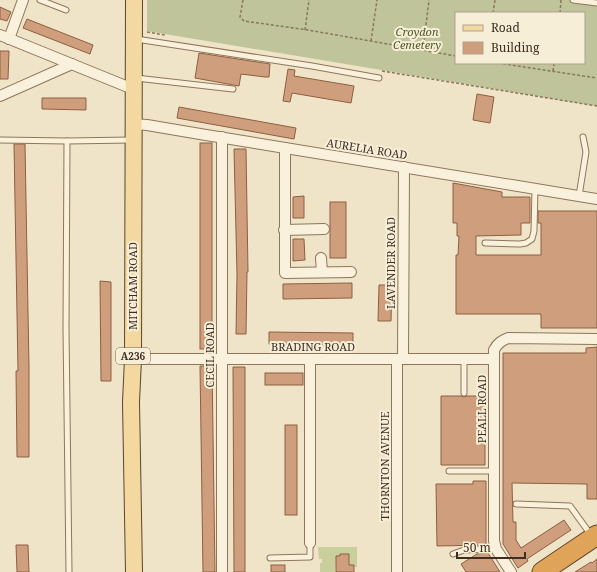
<svg xmlns="http://www.w3.org/2000/svg" width="597" height="572" font-family="'Noto Serif',serif">
<rect width="100%" height="100%" fill="#f0e4c8"/>
<path fill="#c9cf9b" d="M318,547H357V567H354V565H349V554H340V556H336L335,572H320V563H322V559H319Z"/>
<path fill="#bfc49a" fill-rule="evenodd" d="M147,0H597V106L147,31ZM456,13H584V63H456Z"/>
<g fill="#cf9f7d" stroke="#8d5f41">
<path d="M0,7L11,12L7,21L0,19Z"/>
<path d="M27,19L93,45L90,54L23,28Z"/>
<path d="M0,51H9L8,79H0Z"/>
<path d="M199,53L270,64L269,77H265L241,74L239,86L195,78Z"/>
<path d="M288,69L295,70L294,76L354,86L351,103L292,93L290,102L283,101Z"/>
<path d="M477,94L494,97L490,123L473,120Z"/>
<path d="M42,98H86V110L42,109Z"/>
<path d="M179,107L296,128L294,139L177,118Z"/>
<rect x="200" y="143" width="12" height="206"/>
<path d="M14,144H25L29,367V457H17L16,371H18Z"/>
<path d="M234,149H246L248,272H247L246,334H236L237,274Z"/>
<path d="M453,183L502,192V197H530V223H521V235L476,236V255H541V223H538V211H597V328H541V314H456V255H458L459,236H457V223H453Z"/>
<path d="M304,196V218H293V197Z"/>
<rect x="330" y="202" width="16" height="56"/>
<path d="M293,239H304L305,260L293,261Z"/>
<path d="M100,281L111,282V381H101Z"/>
<path d="M352,283V298L283,299V284Z"/>
<path d="M379,285H392L391,321H378Z"/>
<path d="M269,332L353,333V345L269,344Z"/>
<path d="M597,347V499H587V484L512,483L513,522H516V540L521,548L564,520L571,530L527,559L528,561L518,568L503,544V353H586V348Z"/>
<path d="M200,366H212L215,572H203Z"/>
<path d="M233,367H245V572H234Z"/>
<rect x="265" y="373" width="38" height="12"/>
<path d="M441,396H461L464,397L467,396H485V465H441Z"/>
<rect x="285" y="425" width="12" height="90"/>
<path d="M473,481H486V545L437,546L436,484H473Z"/>
<path d="M16,545H28L29,572H17Z"/>
<path d="M488,553L500,572H466L461,564L477,554Z"/>
<path d="M340,554H349V565H354V572H336V556H340Z"/>
<path d="M597,559V572H575L591,562L592,563Z"/>
<rect x="271" y="565" width="14" height="7"/>
</g>
<g fill="none" stroke-linecap="round" stroke-linejoin="round">
<g stroke="#8d765c" stroke-width="7">
<g id="lane">
<path d="M40,0L66,10"/>
<path d="M573,0L597,3"/>
<path d="M136,39L312,66L379,78"/>
<path d="M136,78L233,89"/>
<path d="M0,140L67,141"/>
<path d="M579,196L586,152L583,137"/>
<path d="M485,243L520,244L526,243L532,239L534,231L535,189"/>
<path d="M464,359V393"/>
<path d="M449,471H494"/>
<path d="M516,504L570,506L591,535"/>
<path d="M453,554L464,550L496,549"/>
<path d="M270,558L310,557V543"/>
<path d="M69,572L66,328L67,141L131,140"/>
</g>
</g>
<g stroke="#8d765c" stroke-width="12">
<g id="street">
<path d="M0,35L133,89"/>
<path d="M9,39L23,0"/>
<path d="M0,96L72,64"/>
<path d="M133,124L147,125L206,135L597,199"/>
<path d="M222,137V572"/>
<path d="M285,148V273L351,272"/>
<path d="M284,230L324,229"/>
<path d="M321,258L322,272"/>
<path d="M133,359H494"/>
<path d="M397,359V572"/>
<path d="M403,359L404,167"/>
<path d="M310,543V359"/>
<path d="M511,572L496,549L494,541V350C498,343 501,341 508,338L597,339"/>
</g>
</g>
<g stroke="#5b4430" stroke-width="18">
<path id="primary" d="M134,0L133,359L131,402L134,572"/>
</g>
<g stroke="#5b4430" stroke-width="21">
<path id="highway" d="M542,572L597,535"/>
</g>
<g stroke="#8d765c" stroke-width="1.5" stroke-dasharray="3 2" stroke-linecap="butt">
<path d="M243,0L240,17L244,21L308,30L456,56"/>
<path d="M493,13L495,0"/>
<path d="M560,13L561,0"/>
<path d="M305,30L309,0"/>
<path d="M147,32L165,35"/>
<path d="M371,41L377,0"/>
<path d="M423,50L429,0"/>
<path d="M498,63L597,78"/>
<path d="M382,71L597,106"/>
<path d="M553,71L554,63"/>
</g>
<use href="#lane" stroke="#faf1dc" stroke-width="5"/>
<use href="#street" stroke="#faf1dc" stroke-width="10"/>
<use href="#primary" stroke="#f3d9a0" stroke-width="16"/>
<use href="#highway" stroke="#e0a458" stroke-width="19"/>
</g>
<g text-anchor="middle" stroke-width="4" stroke-linejoin="round" paint-order="stroke">
<rect fill="#f7eed8" stroke="#756857" stroke-width="1" x="116" y="348" width="34" height="16" rx="3"/>
<g font-size="10" font-weight="bold" fill="#3d2e20">
<text x="133" y="360">A236</text>
</g>
<g font-size="11" font-style="italic" fill="#4d5a26" stroke="#f7eed8">
<text x="417" y="36">Croydon<tspan x="417" dy="13">Cemetery</tspan></text>
</g>
<g font-size="11" fill="#3d2e20" stroke="#f7eed8">
<text transform="translate(367 149) rotate(9)" y="4">AURELIA ROAD</text>
<text transform="translate(391 263) rotate(-90)" y="4">LAVENDER ROAD</text>
<text transform="translate(133 286) rotate(-90)" y="4">MITCHAM ROAD</text>
<text x="313" y="351">BRADING ROAD</text>
<text transform="translate(210 355) rotate(-90)" y="4">CECIL ROAD</text>
<text transform="translate(482 409) rotate(-90)" y="4">PEALL ROAD</text>
<text transform="translate(385 466) rotate(-90)" y="4">THORNTON AVENUE</text>
</g>
</g>
<rect x="455" y="12" width="130" height="52" fill="#f7eed8" stroke="#ada18e"/>
<rect x="463" y="25" width="20" height="6" fill="#f3d9a0" stroke="#ada18e"/>
<text x="491" y="32" font-size="12" fill="#3d2e20">Road</text>
<rect x="463" y="42" width="20" height="12" fill="#cf9f7d" stroke="#ada18e"/>
<text x="491" y="52" font-size="12" fill="#3d2e20">Building</text>
<path d="M457 552v6h68v-6" fill="none" stroke="#3d2e20" stroke-width="2"/>
<text x="463" y="552" font-size="12" fill="#3d2e20" stroke="#f7eed8" stroke-width="3" paint-order="stroke">50 m</text>
</svg>
